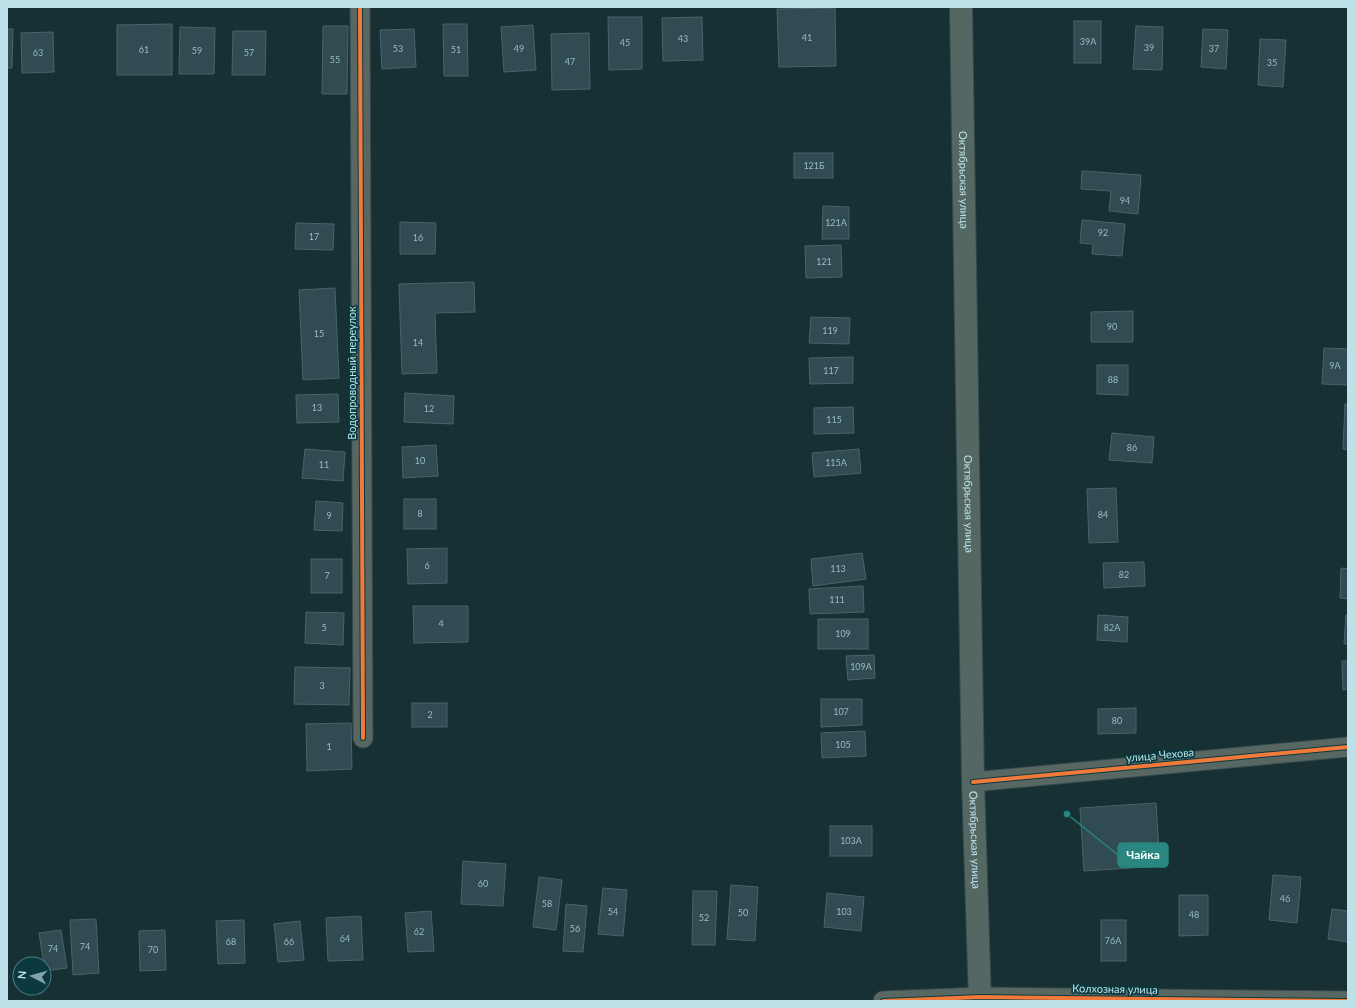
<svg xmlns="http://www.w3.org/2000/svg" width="1355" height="1008" font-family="Lato,sans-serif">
<rect width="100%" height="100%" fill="#173034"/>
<g fill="#304b52" stroke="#4b636a">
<path d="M835,8L836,66L779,67L777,9Z"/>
<path d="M608,17H642V69L609,70Z"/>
<path d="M702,17L703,60L663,61L662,18Z"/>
<rect x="1074" y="21" width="27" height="42"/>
<path d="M172,24V75H117V25Z"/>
<path d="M443,24H467L468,76H444Z"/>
<path d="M533,25L536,70L504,72L501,27Z"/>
<path d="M323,26H348L347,94H322Z"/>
<path d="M1136,26L1163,27L1162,70L1133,69Z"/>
<path d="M180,27L215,28L214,74H179Z"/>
<path d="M7,29H13L12,68H7Z"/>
<path d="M414,29L416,67L382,69L380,30Z"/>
<path d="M1203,29L1228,30L1226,69L1201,67Z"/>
<path d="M233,31H266L265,75H232Z"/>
<path d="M53,32L54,72L22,73L21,33Z"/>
<path d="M589,33L590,89L552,90L551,34Z"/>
<path d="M1260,39L1286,40L1283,87L1258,85Z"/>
<rect x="794" y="153" width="39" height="25"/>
<path d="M1082,171L1141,175L1138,214L1109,211L1111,191L1081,189Z"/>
<path d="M823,206L849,207V239H822Z"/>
<path d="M1082,220L1125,224L1122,256L1092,254L1093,244L1080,243Z"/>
<path d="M400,222L436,223L435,254H400Z"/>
<path d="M296,223L334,224L333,250L295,249Z"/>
<path d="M841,245L842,277L806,278L805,246Z"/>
<path d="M474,282L475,312L435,313L437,373L402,374L399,284Z"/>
<path d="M335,288L339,378L303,380L299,290Z"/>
<path d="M1133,311V342H1091V312Z"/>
<path d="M811,317L850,318L849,344L809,343Z"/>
<path d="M1324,348L1348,349V385L1322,384Z"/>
<path d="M853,357V383L810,384L809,358Z"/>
<path d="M1097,365H1128V395L1097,394Z"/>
<path d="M405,393L454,396L453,424L404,422Z"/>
<path d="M338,394L339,422L297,423L296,395Z"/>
<path d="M1345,404H1348V450L1343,449Z"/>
<path d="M853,407L854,433L814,434V408Z"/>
<path d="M1112,433L1154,437L1152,463L1109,460Z"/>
<path d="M436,445L438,476L403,478L402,447Z"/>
<path d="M305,449L345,452L343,481L302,478Z"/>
<path d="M859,449L861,473L814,477L812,453Z"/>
<path d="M1116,488L1118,542L1089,543L1087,489Z"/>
<rect x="404" y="499" width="32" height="30"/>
<path d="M316,501L343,503L342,531L314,530Z"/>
<path d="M447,548V583L408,584L407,549Z"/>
<path d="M862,553L866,579L813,586L811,559Z"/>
<rect x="311" y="559" width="31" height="34"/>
<path d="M1144,562L1145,586L1104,588L1103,563Z"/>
<path d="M1341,568L1348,569V599L1340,598Z"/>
<path d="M863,586L864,612L810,614L809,589Z"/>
<path d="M413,606H468V642L414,643Z"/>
<path d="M306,612L344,613L343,645L305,643Z"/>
<path d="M1098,615L1128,617L1127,642L1097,640Z"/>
<path d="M1346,615H1348V644H1344Z"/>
<rect x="818" y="619" width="50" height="30"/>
<path d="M874,655L875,678L848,680L846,656Z"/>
<path d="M1342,661H1348V689L1343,690Z"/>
<path d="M295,667L350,668L349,705L294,704Z"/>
<path d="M821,699H862V725L821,727Z"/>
<rect x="412" y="703" width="35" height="24"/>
<path d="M1136,708V733L1098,734V709Z"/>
<path d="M351,723L352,769L307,771L306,724Z"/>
<path d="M865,731L866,756L822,758L821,733Z"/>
<path d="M1156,803L1160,866L1084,871L1080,808Z"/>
<rect x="830" y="826" width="42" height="30"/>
<path d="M463,861L506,864L503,906L461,904Z"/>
<path d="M1273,875L1301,877L1297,923L1269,920Z"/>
<path d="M539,877L562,880L556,930L533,927Z"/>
<path d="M731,885L758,887L755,941L727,939Z"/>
<path d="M603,888L627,890L623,936L598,934Z"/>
<path d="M693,891H717L715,945H692Z"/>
<path d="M827,893L864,897L861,931L824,927Z"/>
<path d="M1179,895H1208V935L1179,936Z"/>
<path d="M566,904L587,906L583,952L563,951Z"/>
<path d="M1332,909L1348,911V942L1328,939Z"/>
<path d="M431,911L434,951L408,952L405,913Z"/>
<path d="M361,916L363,960L328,961L326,918Z"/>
<path d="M96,919L99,973L73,975L70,920Z"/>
<path d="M244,920L245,963L218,964L216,921Z"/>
<rect x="1101" y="920" width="25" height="41"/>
<path d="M300,921L304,960L278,962L274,924Z"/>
<path d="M61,930L67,968L45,971L39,933Z"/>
<path d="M165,930L166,970L140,971L139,931Z"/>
</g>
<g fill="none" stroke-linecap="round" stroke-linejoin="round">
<g stroke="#344b4e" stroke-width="21">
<g id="minor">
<path d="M360,7L363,738"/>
<path d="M973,782L1348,747"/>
<path d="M883,1001L980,997L1348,1001"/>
</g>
</g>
<g stroke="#344b4e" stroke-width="24">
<g id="primary">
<path id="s1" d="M961,7L973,782L980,1001"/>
</g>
</g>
<use href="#minor" stroke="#596763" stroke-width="19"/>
<use href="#primary" stroke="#546763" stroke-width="22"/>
<g stroke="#0b3940" stroke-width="6">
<g id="cycleway">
<path d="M360,7L363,738"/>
<path d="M973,782L1348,747"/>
<path d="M883,1001L980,997L1348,1001"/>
</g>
</g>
<use href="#cycleway" stroke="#f17a3a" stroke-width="4"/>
</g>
<g text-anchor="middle" stroke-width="3.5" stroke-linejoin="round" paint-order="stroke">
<g font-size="9" fill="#99bcc2">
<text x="807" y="41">41</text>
<text x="683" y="42">43</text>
<text x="1088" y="45">39А</text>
<text x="625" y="46">45</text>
<text x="1149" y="51">39</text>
<text x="398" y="52">53</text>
<text x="519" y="52">49</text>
<text x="1214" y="52">37</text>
<text x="144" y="53">61</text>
<text x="456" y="53">51</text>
<text x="197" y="54">59</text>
<text x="38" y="56">63</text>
<text x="249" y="56">57</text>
<text x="335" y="63">55</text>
<text x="570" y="65">47</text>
<text x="1272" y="66">35</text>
<text x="814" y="169">121Б</text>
<text x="1125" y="204">94</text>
<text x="836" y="226">121А</text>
<text x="1103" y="236">92</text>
<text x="314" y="240">17</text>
<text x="418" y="241">16</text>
<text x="824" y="265">121</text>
<text x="1112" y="330">90</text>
<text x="830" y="334">119</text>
<text x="319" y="337">15</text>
<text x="418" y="346">14</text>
<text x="1335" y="369">9А</text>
<text x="831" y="374">117</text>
<text x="1113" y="383">88</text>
<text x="317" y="411">13</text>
<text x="429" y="412">12</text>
<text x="834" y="423">115</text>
<text x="1132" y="451">86</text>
<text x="420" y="464">10</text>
<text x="836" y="466">115А</text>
<text x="324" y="468">11</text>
<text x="420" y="517">8</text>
<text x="1103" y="518">84</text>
<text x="329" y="519">9</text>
<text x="427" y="569">6</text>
<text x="838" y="572">113</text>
<text x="1124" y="578">82</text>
<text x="327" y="579">7</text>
<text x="837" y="603">111</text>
<text x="441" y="627">4</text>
<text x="324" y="631">5</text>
<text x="1112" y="631">82А</text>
<text x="843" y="637">109</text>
<text x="861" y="670">109А</text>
<text x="322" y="689">3</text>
<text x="841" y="715">107</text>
<text x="430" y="718">2</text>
<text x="1117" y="724">80</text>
<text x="843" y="748">105</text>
<text x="329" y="750">1</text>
<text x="851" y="844">103А</text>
<text x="483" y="887">60</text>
<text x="1285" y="902">46</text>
<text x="547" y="907">58</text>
<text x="613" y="915">54</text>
<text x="844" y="915">103</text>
<text x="743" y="916">50</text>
<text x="1194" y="918">48</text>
<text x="704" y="921">52</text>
<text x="575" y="932">56</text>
<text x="419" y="935">62</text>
<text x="345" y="942">64</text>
<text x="1113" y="944">76А</text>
<text x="231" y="945">68</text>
<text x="289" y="945">66</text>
<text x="85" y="950">74</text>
<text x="53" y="952">74</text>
<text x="153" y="953">70</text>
</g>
<g font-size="11" fill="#bce1e8" stroke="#0b3940">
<text dy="4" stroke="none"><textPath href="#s1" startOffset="173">Октябрьская улица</textPath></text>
<text transform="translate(352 373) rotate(-90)" y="4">Водопроводный переулок</text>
<text dy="4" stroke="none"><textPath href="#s1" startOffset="497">Октябрьская улица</textPath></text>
<text transform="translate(1160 755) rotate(-5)" y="4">улица Чехова</text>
<text dy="4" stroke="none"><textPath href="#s1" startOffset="833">Октябрьская улица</textPath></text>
<text transform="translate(1115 989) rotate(1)" y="4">Колхозная улица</text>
</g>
</g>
<path fill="none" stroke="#298680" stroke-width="1.5" d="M1067 814L1118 855"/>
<circle fill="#298680" stroke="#0b3940" stroke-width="1.5" cx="1067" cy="814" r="4"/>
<rect fill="#298680" stroke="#298680" stroke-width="1.5" x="1118" y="843" width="50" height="24" rx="4"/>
<g font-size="12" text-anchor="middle" font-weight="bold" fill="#fff">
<text x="1143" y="859">Чайка</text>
</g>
<rect width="1355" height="1008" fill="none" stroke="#bce1e8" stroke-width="16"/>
<g transform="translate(32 976) rotate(276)"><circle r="19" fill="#0b3940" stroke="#527c83"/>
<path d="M0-3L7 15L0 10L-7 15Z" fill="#82a3a9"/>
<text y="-6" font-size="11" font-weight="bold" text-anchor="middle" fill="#bce1e8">N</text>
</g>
</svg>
